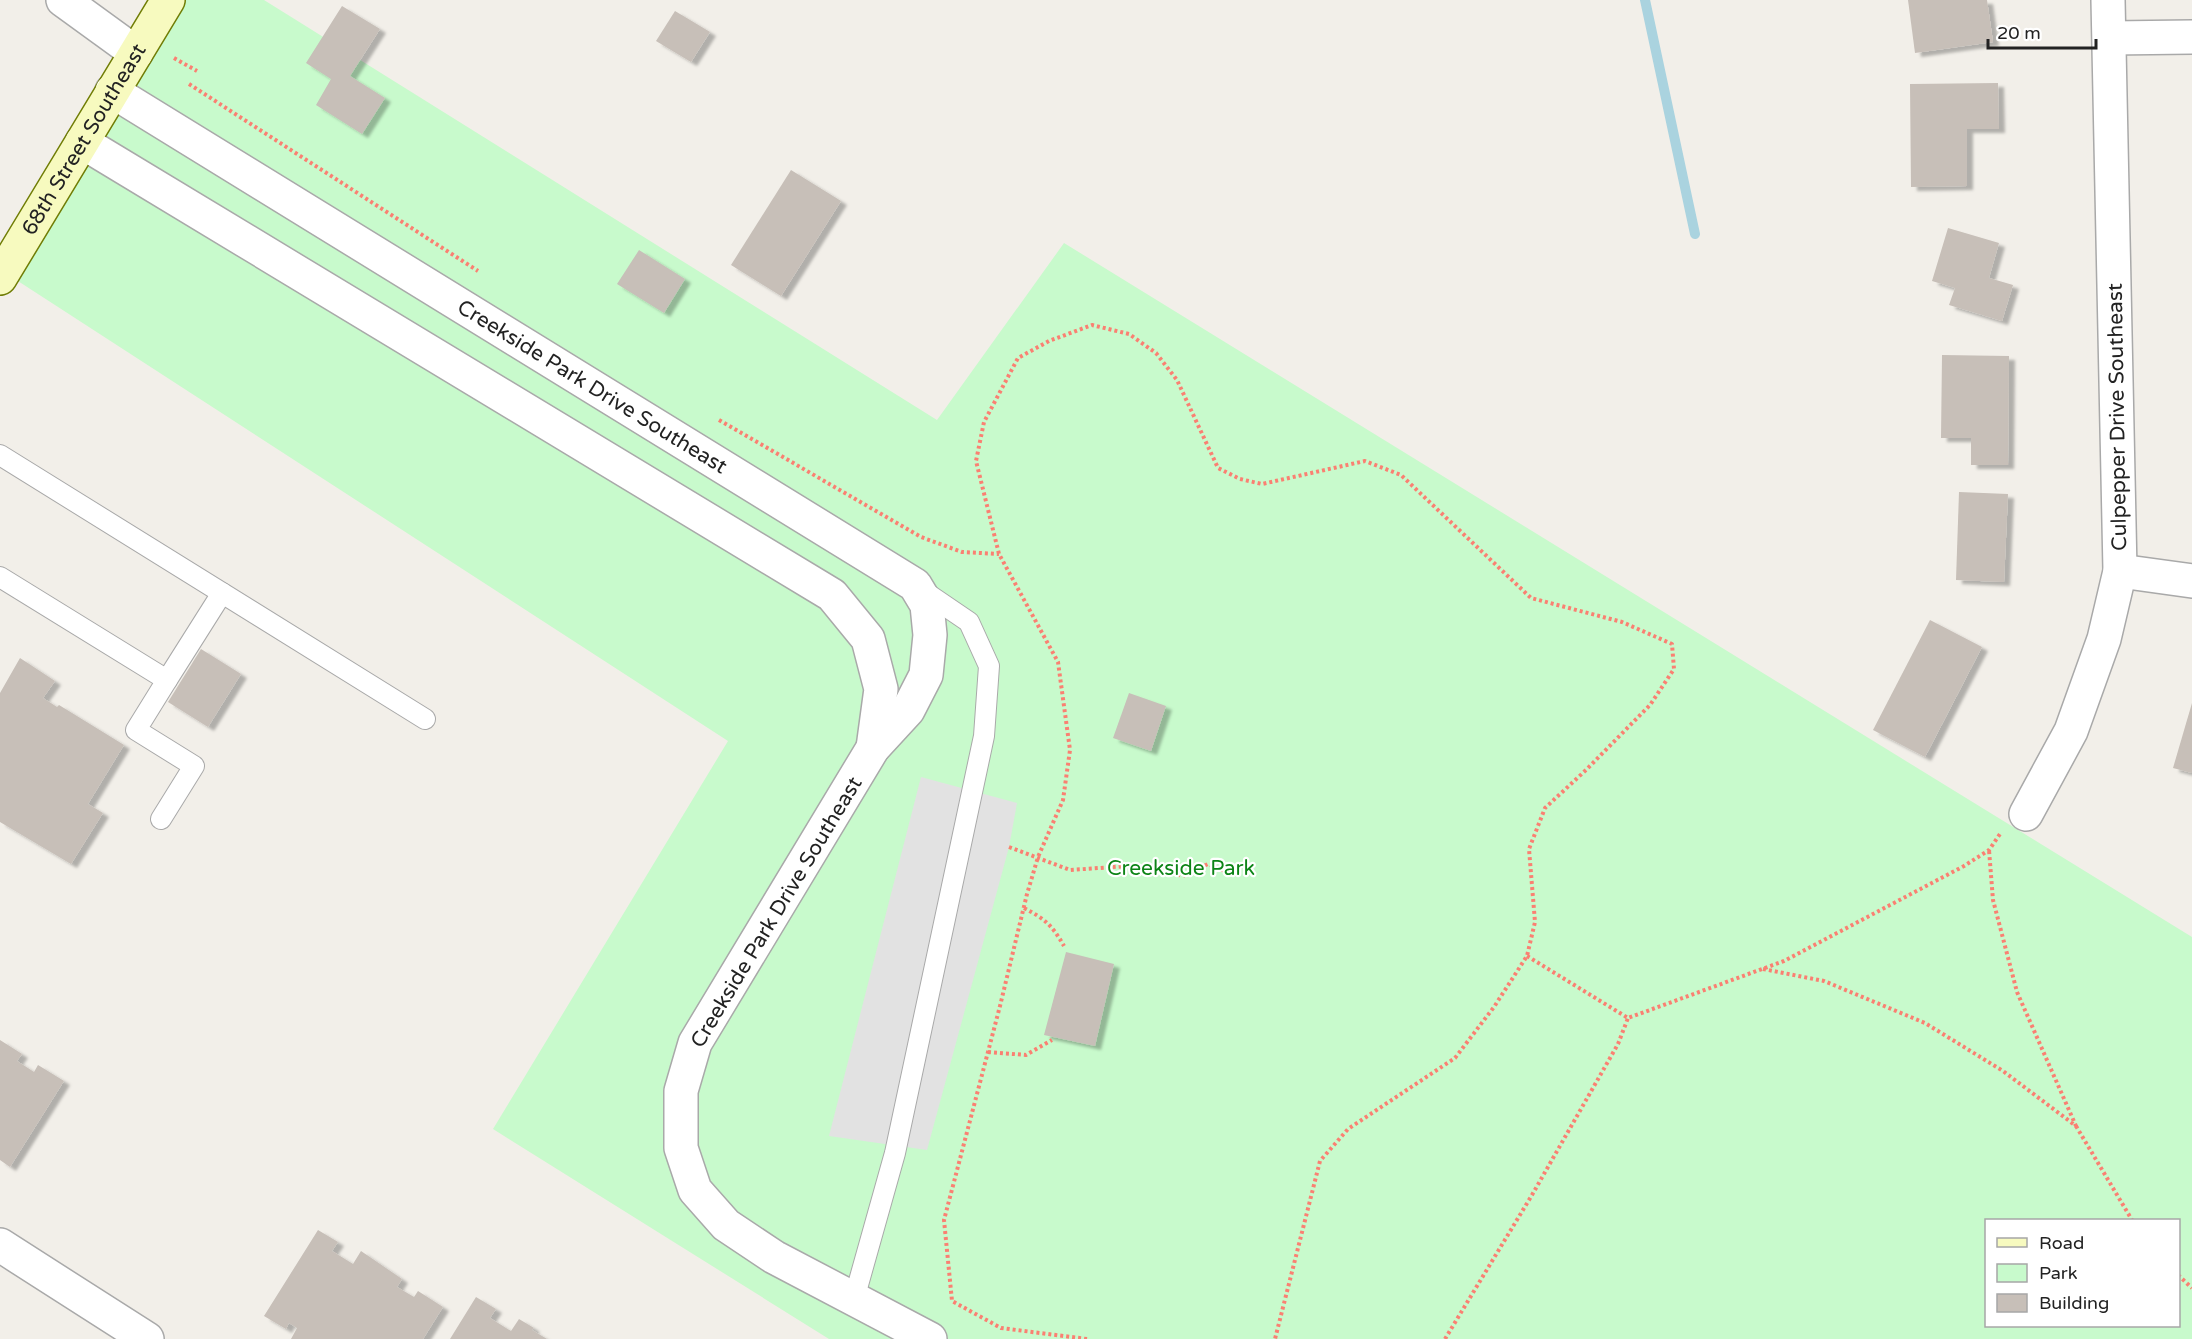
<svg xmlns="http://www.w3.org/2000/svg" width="2192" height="1339" font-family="'Varela Round',sans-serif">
<defs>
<filter id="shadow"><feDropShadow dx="6" dy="4" stdDeviation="1.5" flood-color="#0004"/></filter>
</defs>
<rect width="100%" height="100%" fill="#f2efe9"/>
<path fill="#c8facc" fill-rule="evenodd" d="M168,0H264L937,420L1064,243L2192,937V1339H829L493,1129L728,741L4,272ZM1986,1220H2178V1326H1986Z"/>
<path fill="#e2e2e2" d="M921,777L1017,803L1009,847L927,1150L829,1136Z"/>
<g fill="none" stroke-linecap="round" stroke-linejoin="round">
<path stroke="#aad3df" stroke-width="10" d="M1645,0L1695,234"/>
</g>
<g fill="#c7bfb8" filter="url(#shadow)">
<path d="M1908,0H1987L1993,42L1915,53Z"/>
<path d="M342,6L380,29L350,76L385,98L362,134L316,105L331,79L306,63Z"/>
<path d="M675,11L710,32L691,62L656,41Z"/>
<path d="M1998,83L1999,129H1967V186L1911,187L1910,84Z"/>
<path d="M791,170L841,201L781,296L731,265Z"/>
<path d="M1948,228L1999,243L1989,278L2013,285L2002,321L1949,305L1955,288L1932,281Z"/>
<path d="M639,250L685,279L664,313L617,284Z"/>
<path d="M1942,355L2009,356L2008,465H1971V438H1941Z"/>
<path d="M1959,492L2008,494L2004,582L1956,580Z"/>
<path d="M1930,620L1982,647L1925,757L1873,730Z"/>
<path d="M201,649L241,674L208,727L168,702Z"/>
<path d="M20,658L55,681L43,698L57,707L59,705L124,745L88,804L103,813L71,864L0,822V693Z"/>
<path d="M1129,693L1166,706L1151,751L1113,738Z"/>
<path d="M2192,703V773L2173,768Z"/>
<path d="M1066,952L1114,964L1095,1046L1044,1035Z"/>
<path d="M0,1040L22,1054L17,1061L34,1072L38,1065L64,1081L10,1167L0,1160Z"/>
<path d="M318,1230L338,1242L332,1251L353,1264L361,1251L402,1279L397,1287L414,1297L418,1291L443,1307L423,1339H291L297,1328L289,1323L286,1329L264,1316Z"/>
<path d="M476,1297L496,1309L490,1318L511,1331L519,1319L534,1328L532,1330L547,1339H450Z"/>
</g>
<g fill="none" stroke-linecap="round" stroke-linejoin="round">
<g stroke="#a9a9a9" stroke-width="22">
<g id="service">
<path d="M0,455L425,719"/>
<path d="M0,577L167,680L222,593"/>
<path d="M161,819L194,766L136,730L167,680"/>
<path d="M854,1299L895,1153L984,736L989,666L969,622L922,590"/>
</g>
</g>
<g stroke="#a9a9a9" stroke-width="36">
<g id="minor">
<path d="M63,0L136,53"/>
<path d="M2110,38L2192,37"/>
<path id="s1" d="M112,91L915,585L927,605L930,635L926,675L908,710L873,748L695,1043L681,1091V1148L695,1190L726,1225L774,1257L930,1339"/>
<path d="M82,142L832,595L868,639L881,689L873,748"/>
<path d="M2120,571L2192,581"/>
<path d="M2026,814L2071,731L2104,639L2120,571L2108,0"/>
<path d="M0,1245L147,1339"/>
</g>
</g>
<g stroke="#707d05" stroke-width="36">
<g id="secondary">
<path id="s2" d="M0,278L168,0"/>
</g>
</g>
<g stroke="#fa8072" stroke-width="4" stroke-dasharray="3 3" stroke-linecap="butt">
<path d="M174,58L197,71"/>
<path d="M189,84L478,271"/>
<path d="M719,420L921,537L962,552L999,554"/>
<path d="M1009,847L1070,870L1143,865L1183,876L1208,864L1227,872"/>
<path d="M1024,908C1045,919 1052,925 1064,946"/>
<path d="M1527,956L1628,1018L1784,961L1964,866L1989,850L2000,834"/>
<path d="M1763,969L1824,981L1925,1023L2003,1071L2076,1126L2017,992L1993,900L1989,850"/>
<path d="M988,1052L1026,1055L1052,1040"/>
<path d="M2076,1126L2132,1220"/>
<path d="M2178,1275L2192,1288"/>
<path d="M1087,1339L1001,1328L952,1301L944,1220L1000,1006L1027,894L1038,857L1063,800L1070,750L1058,662L999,554L976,461L984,422L1018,358L1049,341L1092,325L1129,334L1156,353L1177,380L1218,468L1240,479L1262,484L1365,461L1401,475L1531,598L1622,622L1672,644L1674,669L1650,705L1586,770L1545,808L1529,849L1535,922L1527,956L1494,1007L1455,1058L1348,1129L1320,1161L1275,1339"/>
<path d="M1445,1339L1532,1195L1618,1044L1628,1018"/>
</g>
<use href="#service" stroke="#fff" stroke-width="20"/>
<use href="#minor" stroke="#fff" stroke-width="33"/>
<use href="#secondary" stroke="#f7fabf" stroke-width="33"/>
</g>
<g text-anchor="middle" stroke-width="4.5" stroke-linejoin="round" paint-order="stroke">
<g font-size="21" fill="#222" stroke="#fff">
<text dy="7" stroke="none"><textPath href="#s2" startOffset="162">68th Street Southeast</textPath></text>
<text dy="7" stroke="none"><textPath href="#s1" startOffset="564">Creekside Park Drive Southeast</textPath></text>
<text transform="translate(2117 417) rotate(-91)" y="7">Culpepper Drive Southeast</text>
<text transform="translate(776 912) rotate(-59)" y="7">Creekside Park Drive Southeast</text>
</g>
<g font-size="21" fill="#0c8416" stroke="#fff">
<text x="1181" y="875">Creekside Park</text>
</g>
</g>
<rect x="1985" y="1219" width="195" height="108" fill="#ffffff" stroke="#a7a7a7" stroke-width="1.5"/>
<rect x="1997" y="1238" width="30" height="9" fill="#f7fabf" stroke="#a7a7a7" stroke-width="1.5"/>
<text x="2039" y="1249" font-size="18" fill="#222222">Road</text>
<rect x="1997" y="1264" width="30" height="18" fill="#c8facc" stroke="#a7a7a7" stroke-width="1.5"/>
<text x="2039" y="1279" font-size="18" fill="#222222">Park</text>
<rect x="1997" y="1294" width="30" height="18" fill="#c7bfb8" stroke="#a7a7a7" stroke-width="1.5"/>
<text x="2039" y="1309" font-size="18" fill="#222222">Building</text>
<path d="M1988 39v9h108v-9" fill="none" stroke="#222222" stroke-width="3"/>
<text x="1997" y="39" font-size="18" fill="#222222" stroke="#ffffff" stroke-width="4.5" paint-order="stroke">20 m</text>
</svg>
